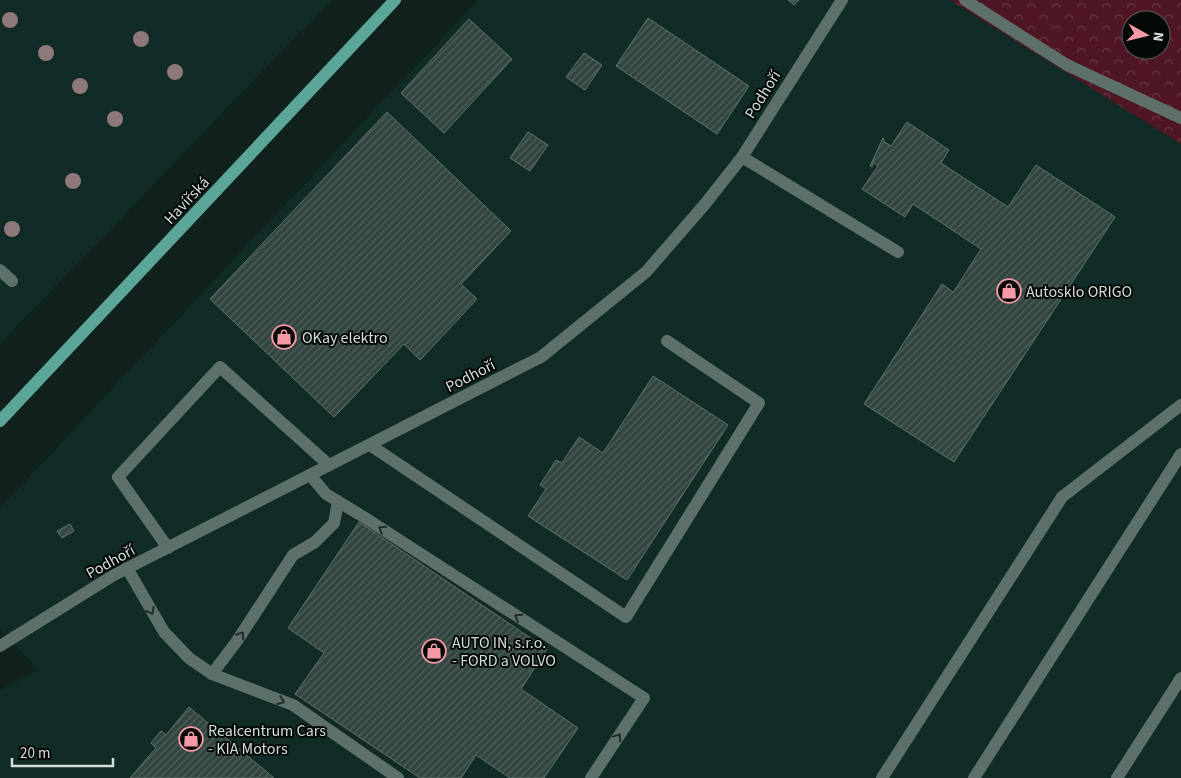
<svg xmlns="http://www.w3.org/2000/svg" width="1181" height="778" font-family="'Source Sans 3',sans-serif">
<defs>
<pattern id="forest-crowns" width="20" height="18" patternUnits="userSpaceOnUse" patternTransform="scale(1.25)"><rect width="20" height="18" fill="#4f1723"/><path d="M2 6a3 3 0 1 1 6 0M12 15a3 3 0 1 1 6 0" fill="none" stroke="#673842"/></pattern>
<pattern id="building-hatch" width="6" height="6" patternUnits="userSpaceOnUse" patternTransform="scale(1.25)"><rect width="6" height="6" fill="#334541"/><path d="M-1 1l2-2M0 6l6-6M5 7l2-2" fill="none" stroke="#505f5c"/></pattern>
</defs>
<rect width="100%" height="100%" fill="#10211e"/>
<g fill="#112b26">
<path d="M0,0H331L0,344Z"/>
<path d="M478,0H950L1181,144V778H0V690L38,670L0,629V508Z"/>
</g>
<path fill="url(#forest-crowns)" fill-rule="evenodd" d="M950,0H1181V144ZM1131,20H1161V50H1131Z"/>
<g fill="url(#building-hatch)" stroke="#5f726e">
<path d="M788,0H799L794,5Z"/>
<path d="M648,18L749,86L717,134L616,66Z"/>
<path d="M469,19L512,59L444,133L401,93Z"/>
<path d="M584,53L602,65L585,90L566,77Z"/>
<path d="M387,112L511,231L461,284L477,299L420,360L404,344L334,417L210,299Z"/>
<path d="M907,122L949,150L941,163L1008,207L1036,165L1115,217L954,462L864,404L942,284L953,292L954,291L981,249L913,204L905,217L862,189L878,166L873,162L872,167L870,166L883,138L884,139L883,141L891,146Z"/>
<path d="M528,132L548,145L530,171L510,158Z"/>
<path d="M653,376L728,425L627,580L528,516L546,489L540,485L556,460L562,463L579,437L603,453Z"/>
<path d="M359,522L547,649L521,689L578,728L544,778H510L476,755L461,778H420L295,694L324,653L288,628Z"/>
<path d="M70,524L74,531L62,538L57,531Z"/>
<path d="M189,707L274,778H130L156,748L151,743L161,731L166,735Z"/>
</g>
<g fill="none" stroke-linecap="round" stroke-linejoin="round">
<g stroke="#5d706c" stroke-width="12">
<path d="M965,0L1067,65L1181,118"/>
<path d="M742,157L898,252"/>
<path d="M370,445L626,617L759,403L667,341"/>
<path d="M310,475L326,494L362,516L644,698L591,778"/>
<path d="M168,548L118,477L220,367L329,465"/>
<path d="M127,568L164,632L189,658L212,674L293,705L398,778"/>
<path d="M212,674L237,641L293,555L315,542L334,523L338,502"/>
<path d="M882,778L1062,497L1181,405"/>
<path d="M974,778L1181,454"/>
<path d="M1117,778L1181,678"/>
</g>
<g stroke="#5d706c" stroke-width="12">
<path d="M0,270L12,281"/>
<path d="M0,646L114,575L541,357L646,272L705,204L742,157L842,0"/>
</g>
<path stroke="#5ca599" stroke-width="12" d="M0,421L395,0"/>
</g>
<g fill="#8f787a">
<circle cx="10" cy="20" r="8"/>
<circle cx="141" cy="39" r="8"/>
<circle cx="46" cy="53" r="8"/>
<circle cx="175" cy="72" r="8"/>
<circle cx="80" cy="86" r="8"/>
<circle cx="115" cy="119" r="8"/>
<circle cx="73" cy="181" r="8"/>
<circle cx="12" cy="229" r="8"/>
</g>
<defs><path id="oneway-chevron" d="M-2-3.5L2.5 0L-2 3.5" fill="none" stroke-width="1.6" stroke-linecap="round" stroke-linejoin="round" transform="scale(1.25)"/></defs>
<g stroke="#232d2b">
<use href="#oneway-chevron" transform="translate(382 529) rotate(-147)"/>
<use href="#oneway-chevron" transform="translate(151 611) rotate(60)"/>
<use href="#oneway-chevron" transform="translate(518 617) rotate(-147)"/>
<use href="#oneway-chevron" transform="translate(241 635) rotate(-56)"/>
<use href="#oneway-chevron" transform="translate(281 701) rotate(21)"/>
<use href="#oneway-chevron" transform="translate(618 737) rotate(-56)"/>
</g>
<defs>
<g id="shop-ring" transform="scale(1.25)"><circle r="9.5" fill="#040908" stroke="#f49aa5" stroke-width="1.5"/><path d="M-5-2.5h2.3a2.7 3.5 0 0 1 5.4 0H5L5.5 6h-11ZM-1.5-2.5h3a1.5 2.3 0 0 0-3 0Z" fill="#f49aa5"/></g>
</defs>
<g fill-rule="evenodd">
<use href="#shop-ring" x="1009" y="291"/>
<use href="#shop-ring" x="284" y="337"/>
<use href="#shop-ring" x="434" y="651"/>
<use href="#shop-ring" x="191" y="739"/>
</g>
<g text-anchor="middle" stroke-width="4" stroke-linejoin="round" paint-order="stroke">
<g font-size="16" fill="#d3dddb" stroke="#040908">
<text transform="translate(762 94) rotate(-58)" y="6">Podhoří</text>
<text transform="translate(186 200) rotate(-47)" y="6">Havířská</text>
<text transform="translate(470 375) rotate(-27)" y="6">Podhoří</text>
<text transform="translate(110 561) rotate(-29)" y="6">Podhoří</text>
</g>
<g font-size="16" fill="#d3dddb" stroke="#040908" text-anchor="start">
<text x="1026" y="297">Autosklo ORIGO</text>
<text x="302" y="343">OKay elektro</text>
<text x="452" y="648">AUTO IN, s.r.o.<tspan x="452" dy="18">- FORD a VOLVO</tspan></text>
<text x="208" y="736">Realcentrum Cars<tspan x="208" dy="18">- KIA Motors</tspan></text>
</g>
</g>
<g transform="translate(1146 35) rotate(98)"><circle r="24" fill="#040908" stroke="#575e5c"/>
<path d="M0-4L9 19L0 12L-9 19Z" fill="#f49aa5"/>
<text y="-8" font-size="14" font-weight="bold" text-anchor="middle" fill="#d3dddb">N</text>
</g>
<path d="M12 758v8h101v-8" fill="none" stroke="#d3dddb" stroke-width="2.5"/>
<text x="20" y="758" font-size="15" fill="#d3dddb" stroke="#040908" stroke-width="4" paint-order="stroke">20 m</text>
</svg>
